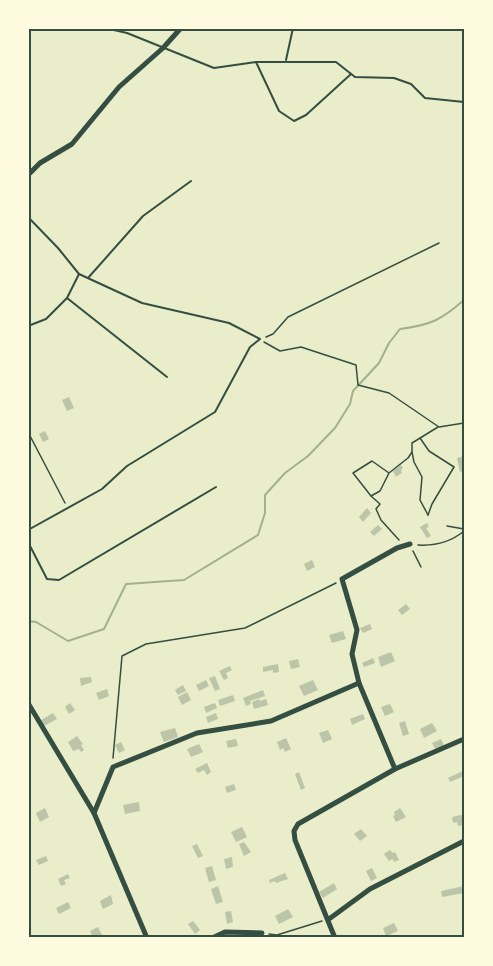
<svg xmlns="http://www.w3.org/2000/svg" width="493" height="966" font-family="Cabin,sans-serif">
<rect width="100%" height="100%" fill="#e9edc9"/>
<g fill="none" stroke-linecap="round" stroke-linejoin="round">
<path stroke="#a3b18a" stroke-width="2" d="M28,621L36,622L68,641L104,629L126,584L184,580L258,535L265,513V495L285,473L308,456L335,428L350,404L353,391L379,363L389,343L400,329C431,325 441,320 464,300"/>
</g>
<g fill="#bcc5a7">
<path d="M69,397L74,408L67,411L62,400Z"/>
<path d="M45,431L49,439L43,442L39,434Z"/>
<path d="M464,456V471L460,472L457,458Z"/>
<path d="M401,465L403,468L401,470L402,473L396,477L393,471Z"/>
<path d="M367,508L371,513L363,522L359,517Z"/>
<path d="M427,523L429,527L426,528L431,536L427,538L420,527Z"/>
<path d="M378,525L382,529L374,536L370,532Z"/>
<path d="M312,560L315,567L307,571L304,564Z"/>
<path d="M406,604L410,609L402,615L398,610Z"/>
<path d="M370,624L372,629L363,633L360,628Z"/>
<path d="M343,631L346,639L332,643L329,635Z"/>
<path d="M391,652L395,661L381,667L378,657Z"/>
<path d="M373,658L375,663L364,667L362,663Z"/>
<path d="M298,659L300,667L291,669L289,661Z"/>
<path d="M278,664L279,672L273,673V670L263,672V667Z"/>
<path d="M230,666L232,670L226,673L228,678L224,680L219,671Z"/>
<path d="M215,676L220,689L215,691L209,678Z"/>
<path d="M91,677L92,682L81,686L80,678Z"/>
<path d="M206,680L209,686L199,691L196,685Z"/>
<path d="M313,680L318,690L304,696L299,686Z"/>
<path d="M183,685L186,691L178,695L175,690Z"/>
<path d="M107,689L109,696L99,700L96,693Z"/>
<path d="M263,690L265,696L250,701L251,704L246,706L243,698Z"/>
<path d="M187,692L191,700L182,705L178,697Z"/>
<path d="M233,695L235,701L220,706L218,700Z"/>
<path d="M259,699L260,701L266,699L268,705L254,709L252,702Z"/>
<path d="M70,703L75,710L69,714L65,707Z"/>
<path d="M215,703L217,708L206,713L204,707Z"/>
<path d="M390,704L394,712L385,716L381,707Z"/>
<path d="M53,713L57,719L44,726L41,720Z"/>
<path d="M216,713L218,719L208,723L206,717Z"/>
<path d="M363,714L365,719L352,725L350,719Z"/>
<path d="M405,721L409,734L403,736L399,723Z"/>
<path d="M432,723L437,731L424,738L420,729Z"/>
<path d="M175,728L178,737L164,742L160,732Z"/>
<path d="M328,730L332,739L323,743L319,733Z"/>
<path d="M77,736L83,744L81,745L84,750L81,752L79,749L73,751L68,742Z"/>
<path d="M286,738L291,749L285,752L283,748L280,750L277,742Z"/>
<path d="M236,739L238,746L228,748L226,741Z"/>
<path d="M441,739L444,745L436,750L432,743Z"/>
<path d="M121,742L125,750L119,753L115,745Z"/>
<path d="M199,744L203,752L191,757L187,749Z"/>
<path d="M207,763L211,772L207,775L204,770L198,773L195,769Z"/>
<path d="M463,771L464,776L450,782L448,778Z"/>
<path d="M299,772L305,788L301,790L295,774Z"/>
<path d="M234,784L236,790L227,793L225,787Z"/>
<path d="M139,802L140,811L125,814L123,805Z"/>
<path d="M45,808L49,817L40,822L36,813Z"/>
<path d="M400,808L406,817L396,822L393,816L395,815L394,812Z"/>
<path d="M461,815L464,816L463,825L458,826L457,822L453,823L452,817Z"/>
<path d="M242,827L247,837L236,842L231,832Z"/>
<path d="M361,829L367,836L360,841L354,834Z"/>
<path d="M244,842L251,852L244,856L239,844Z"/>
<path d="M197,844L203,856L198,858L192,846Z"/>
<path d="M390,850L393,853L395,852L399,860L394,862L393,859L389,861L384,854Z"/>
<path d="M46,856L48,861L39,865L36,860Z"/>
<path d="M232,857L233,867L226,869L224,859Z"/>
<path d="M212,866L216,880L209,882L205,868Z"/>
<path d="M372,868L377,878L371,881L366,871Z"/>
<path d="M285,873L288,879L276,883L275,881L270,883L269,880Z"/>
<path d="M68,874L70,878L64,880L66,884L61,886L58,879Z"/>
<path d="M334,883L337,889L323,898L319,892Z"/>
<path d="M218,886L223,902L216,904L211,889Z"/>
<path d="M464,886V893L442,897L441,891Z"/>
<path d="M111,895L113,904L103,909L100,901Z"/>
<path d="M68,902L71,908L59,914L56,908Z"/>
<path d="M288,909L293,917L279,924L275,916Z"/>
<path d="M231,911L233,922L227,924L225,912Z"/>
<path d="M193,921L200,930L195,934L188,924Z"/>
<path d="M394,923L398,931L386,936L383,928Z"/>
<path d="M98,927L102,935L93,938L90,931Z"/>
</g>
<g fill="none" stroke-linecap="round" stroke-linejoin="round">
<g stroke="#344e41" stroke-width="1.5">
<path d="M266,337L273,334L288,317L439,243"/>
<path d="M264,342L280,351L301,347L356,365L358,385L389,393L439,427L464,423"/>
<path d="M28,432L65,503"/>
<path d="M420,438L429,451L454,467L432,504L428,515"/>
<path d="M389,473L380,491L371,496L353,473L372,461L389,473L408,458L412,452"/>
<path d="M371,496L380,504L376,509L381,520L399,540"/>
<path d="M428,515L420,500L422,477L414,462L412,452V443L438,427"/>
<path d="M447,526L464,529"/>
<path d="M418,545C435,546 452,541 464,531"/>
<path d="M413,551L421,567"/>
<path d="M113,758L122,656L146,644L245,628L336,583"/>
<path d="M269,934L277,935L322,921"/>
</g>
<g stroke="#344e41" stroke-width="2">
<path d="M105,28L127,33L214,68L256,62L279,111L294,121L306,115L351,74"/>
<path d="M286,60L293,28"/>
<path d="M256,62H336L355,77L394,78L411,84L425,98L464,102"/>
<path d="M28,217L58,248L79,274L142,303L229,323L260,339L250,347L215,412L127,466L102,489L28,530"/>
<path d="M79,274L67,298L167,377"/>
<path d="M88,278L143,216L191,181"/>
<path d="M28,326L46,319L67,298"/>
<path d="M28,542L47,579L59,580L216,487"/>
</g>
<g stroke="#344e41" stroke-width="5">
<path d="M28,175L40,163L72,144L119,87L163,48L181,28"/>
<path d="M28,703L94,813L147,938"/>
<path d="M395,769L359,683L352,654L357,630L342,579L397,548L410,544"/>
<path d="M94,813L113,767L197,733L271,721L359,683"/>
<path d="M329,919L370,889L464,841"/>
<path d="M212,938L225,932L262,933"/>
<path d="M335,938L295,840L294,831L298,824L395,769L464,739"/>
</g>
</g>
<rect width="493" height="966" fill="none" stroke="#fefae0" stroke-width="60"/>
<rect x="30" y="30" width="433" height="906" fill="none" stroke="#344e41" stroke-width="2"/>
</svg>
